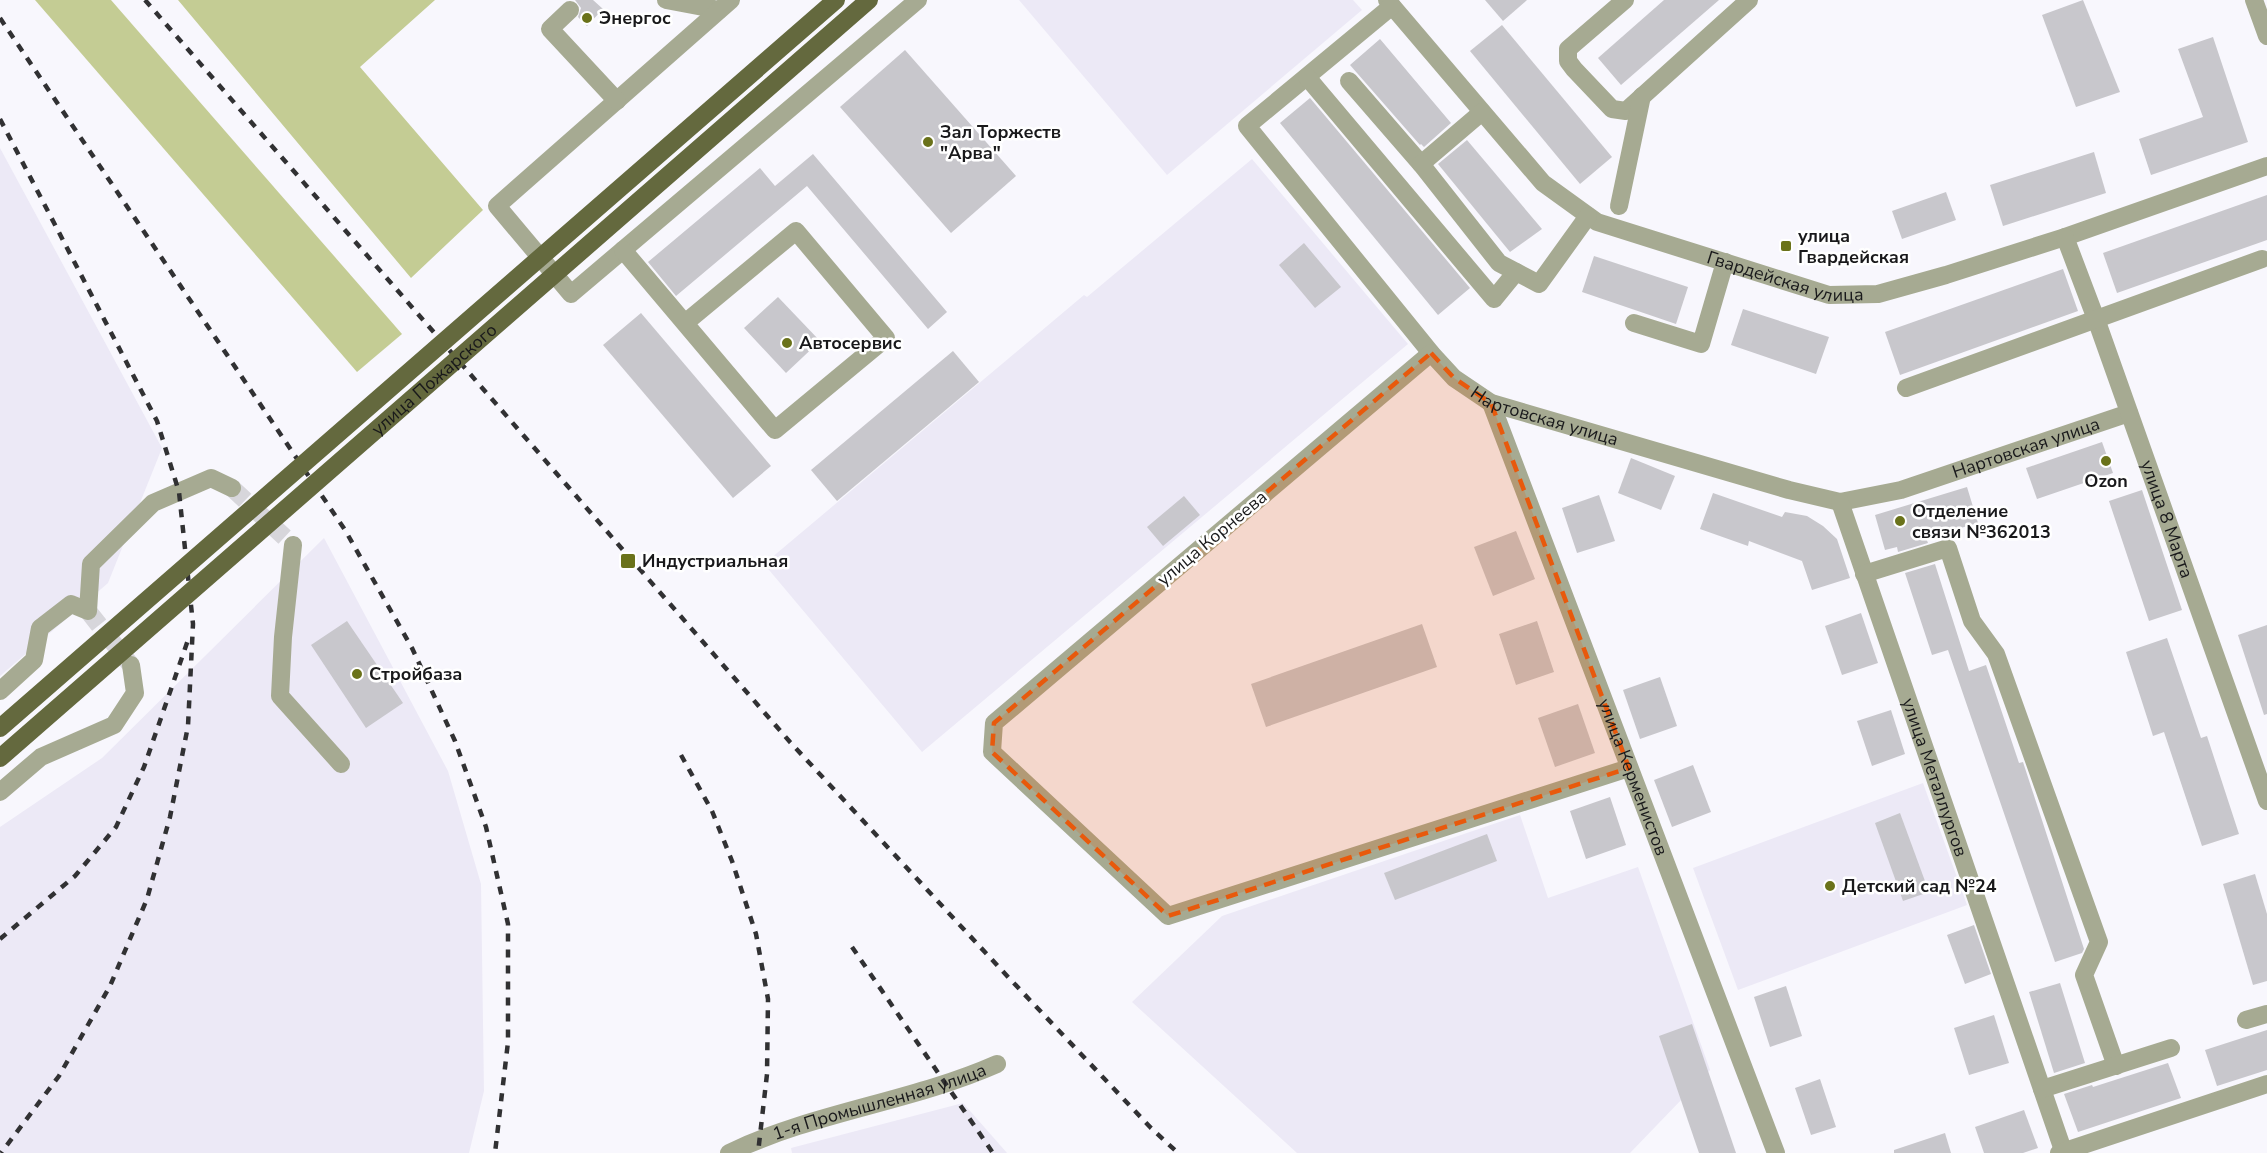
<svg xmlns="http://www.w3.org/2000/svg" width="2267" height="1153" font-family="'Nunito Sans',sans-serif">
<rect width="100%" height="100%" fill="#f8f7fd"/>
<g fill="#ece9f6">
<path d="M1019,0H1353L1362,10L1167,175Z"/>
<path d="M0,148L162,448L108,583L0,676Z"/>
<path d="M1252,159L1408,344L922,752L764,564L1084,295L1087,297Z"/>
<path d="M324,538L448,771L481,884L484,1091L469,1153H0V827L102,758Z"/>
<path d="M1923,783L1967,905L1738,990L1693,868Z"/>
<path d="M1520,815L1548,898L1638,867L1710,1070L1630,1153H1297L1132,1002L1222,916Z"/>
<path d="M963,1103L1007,1153H792L791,1148Z"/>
</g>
<g fill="#c4cc94">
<path d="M35,0H111L402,334L357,372Z"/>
<path d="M178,0H435L360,67L483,210L411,278Z"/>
</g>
<g fill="#c8c7cc">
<path d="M575,0H593L603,9L587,26L578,17L581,8Z"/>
<path d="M1485,0H1527L1503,21Z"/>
<path d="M1664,0H1719L1621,85L1598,58Z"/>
<path d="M2083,0L2120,92L2076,107L2042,15Z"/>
<path d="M1502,25L1612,157L1580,184L1470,51Z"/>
<path d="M2213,37L2248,142L2151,175L2139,139L2203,117L2178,49Z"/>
<path d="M1380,39L1451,123L1424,147L1421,144L1420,145L1350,65Z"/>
<path d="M905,50L1016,176L951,233L840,107Z"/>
<path d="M1310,98L1470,288L1438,315L1280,123Z"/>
<path d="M1467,140L1542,229L1510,252L1438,164Z"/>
<path d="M2094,152L2106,193L2003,226L1990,185Z"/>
<path d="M813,154L947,312L928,329L807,186L676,296L648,262L760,168L775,186Z"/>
<path d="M1946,192L1956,220L1902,239L1892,211Z"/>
<path d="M2267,195V240L2117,293L2103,253Z"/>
<path d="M1304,243L1341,287L1315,308L1279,265Z"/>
<path d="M1594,256L1688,287L1676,324L1582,292Z"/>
<path d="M2063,269L2078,311L1900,375L1885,332Z"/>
<path d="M778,297L820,341L786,373L744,328Z"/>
<path d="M1743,309L1829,337L1816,374L1731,345Z"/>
<path d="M641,313L771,466L733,498L603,345Z"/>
<path d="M953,351L979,382L837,501L811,470Z"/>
<path d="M2102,442L2113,473L2037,499L2026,468Z"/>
<path d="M1631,458L1675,476L1661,510L1618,493Z"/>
<path d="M1967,487L1978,523L1926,538L1928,543L1898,552L1897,547L1885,550L1875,515Z"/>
<path d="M2142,490L2182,610L2149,621L2109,501Z"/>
<path d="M1713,493L1782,517L1785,512L1807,516L1823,526L1837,539L1850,578L1812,590L1802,561L1749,541L1748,546L1700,529Z"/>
<path d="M1599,495L1615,541L1577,553L1562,508Z"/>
<path d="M1184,496L1200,515L1163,546L1147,527Z"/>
<path d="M1516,531L1535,579L1493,596L1474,547Z"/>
<path d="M1935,564L1969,671L1986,665L2019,763L2023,762L2084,949L2082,953L2055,962L1948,650L1932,655L1905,573Z"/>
<path d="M1861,613L1878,663L1842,675L1825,626Z"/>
<path d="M347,621L403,703L366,728L311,645Z"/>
<path d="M1537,621L1554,672L1516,685L1499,634Z"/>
<path d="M1422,624L1437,667L1266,727L1251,684Z"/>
<path d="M2267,625V714L2264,715L2238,635Z"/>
<path d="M2167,638L2201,738L2207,736L2239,834L2202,846L2164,732L2153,736L2126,652Z"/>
<path d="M1660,677L1677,726L1640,739L1623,690Z"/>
<path d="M1578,704L1595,753L1555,767L1538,718Z"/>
<path d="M1891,710L1905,754L1872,766L1857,721Z"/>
<path d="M1693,765L1711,812L1672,827L1654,780Z"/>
<path d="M1610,797L1626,845L1586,859L1570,811Z"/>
<path d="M1900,813L1929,892L1903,901L1875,823Z"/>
<path d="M1487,834L1497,861L1395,900L1384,873Z"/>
<path d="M2255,874L2267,914V981L2253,985L2223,884Z"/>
<path d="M1974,925L1991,974L1965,984L1947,935Z"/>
<path d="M2060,983L2085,1063L2054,1073L2029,992Z"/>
<path d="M1786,986L1802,1036L1770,1047L1754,997Z"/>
<path d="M1994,1015L2009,1063L1969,1075L1954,1028Z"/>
<path d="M1692,1024L1736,1153H1699L1659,1036Z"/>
<path d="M2267,1030V1070L2217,1086L2205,1050Z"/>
<path d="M2168,1063L2181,1098L2078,1132L2064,1094L2092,1085L2093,1087Z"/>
<path d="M1820,1079L1836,1127L1811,1135L1795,1088Z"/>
<path d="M2024,1110L2038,1148L2023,1153H1984L1975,1127Z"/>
<path d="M1945,1133L1951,1153H1894V1150Z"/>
</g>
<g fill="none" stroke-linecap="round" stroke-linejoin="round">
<g stroke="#d7d6db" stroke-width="18" stroke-dasharray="18 9" stroke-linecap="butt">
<path d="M232,488L293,545"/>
<path d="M88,611L130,664"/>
</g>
<g stroke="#a6aa92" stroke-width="18">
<path d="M666,0L719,10"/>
<path d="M731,0L497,206L571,294L918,0"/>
<path id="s1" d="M1387,0L1543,183L1597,222L1829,295L1878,294L1946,275L2065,237L2267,166"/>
<path d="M1625,0L1568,49V61L1574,69L1612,109L1626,111L1749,0"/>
<path d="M2254,0L2267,36"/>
<path id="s2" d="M1392,6L1247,126L1431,353L1454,378L1491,403L1789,490L1840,502L1901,490L2129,413"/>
<path d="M570,10L550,29L617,101"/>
<path d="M1307,77L1494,299L1516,272"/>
<path d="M1349,81L1421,164L1482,112"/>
<path d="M1421,164L1499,263L1539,284L1588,216"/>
<path d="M1619,206L1642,96"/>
<path id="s3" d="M2065,237L2096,319L2267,801"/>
<path d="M623,250L775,430L886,338L796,231L685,323"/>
<path d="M1634,323L1701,344L1725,262"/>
<path d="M1431,353L994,723L992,752L1168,916L1629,768"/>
<path d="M1906,388L2262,259"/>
<path id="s4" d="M1491,403L1776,1153"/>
<path id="s5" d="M1840,502L2064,1153"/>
<path d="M293,545L283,637L280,696L341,764"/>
<path d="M1864,574L1948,548L1972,621L1996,654L2099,942L2084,975L2116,1066"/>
<path d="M0,691L34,660L40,628L71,604L88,611L91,564L153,503L211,478L232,488"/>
<path d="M0,792L41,757L114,725L135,693L131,665"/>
<path d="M2246,1020L2267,1014"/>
<path d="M2042,1089L2171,1048"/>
<path id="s6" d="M729,1153C814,1112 911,1102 997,1064"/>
<path d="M2059,1153L2267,1084"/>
</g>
<g stroke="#313133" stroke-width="4.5" stroke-dasharray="8 8" stroke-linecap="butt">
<path d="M145,0L790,742L1009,978L1151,1128L1178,1153"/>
<path d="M0,18L345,530L412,648L455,741L486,827L508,924V1042L495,1153"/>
<path d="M0,119L157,421L179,492L193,624L188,726L170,817L147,899L110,986L59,1076L1,1153"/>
<path d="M681,755L712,811L732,861L756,934L768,999L767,1074L758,1153"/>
<path d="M0,939L75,876L116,827L144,767L188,640"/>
<path d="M852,947L993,1153"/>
</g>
<g stroke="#64693e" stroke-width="18">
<path d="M0,728L836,0"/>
<path id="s7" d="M0,758L869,0"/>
</g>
</g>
<path fill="#e8590c" fill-opacity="0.2" stroke="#e8590c" stroke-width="4.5" stroke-dasharray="12 8" stroke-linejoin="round" d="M1431,353L1454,378L1491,403L1629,768L1168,916L992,752L994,723Z"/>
<g fill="#6a721a" stroke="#fff" stroke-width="2">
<circle cx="587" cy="18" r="6"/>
<circle cx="928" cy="142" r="6"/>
<rect x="1780" y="240" width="12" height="12" rx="3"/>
<circle cx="787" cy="343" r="6"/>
<circle cx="2106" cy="461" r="6"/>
<circle cx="1900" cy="521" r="6"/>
<rect x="620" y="553" width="16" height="16" rx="3"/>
<circle cx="357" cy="674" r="6"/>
<circle cx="1830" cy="886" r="6"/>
</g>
<g text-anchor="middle" stroke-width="5" stroke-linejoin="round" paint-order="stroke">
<g font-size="18" font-weight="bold" fill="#19191b" stroke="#fff" text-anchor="start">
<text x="599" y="24">Энергос</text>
<text x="940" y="138">Зал Торжеств<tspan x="940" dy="21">"Арва"</tspan></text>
<text x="1798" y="242">улица<tspan x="1798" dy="21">Гвардейская</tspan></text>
<text x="799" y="349">Автосервис</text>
<text x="2106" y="487" text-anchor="middle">Ozon</text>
<text x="1912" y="517">Отделение<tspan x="1912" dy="21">связи №362013</tspan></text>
<text x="642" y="567">Индустриальная</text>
<text x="369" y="680">Стройбаза</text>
<text x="1842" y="892">Детский сад №24</text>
</g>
<g font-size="18" fill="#19191b" stroke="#fff">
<text dy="6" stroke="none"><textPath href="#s1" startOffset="504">Гвардейская улица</textPath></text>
<text dy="6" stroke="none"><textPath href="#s7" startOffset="576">улица Пожарского</textPath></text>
<text dy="6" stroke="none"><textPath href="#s2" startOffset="614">Нартовская улица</textPath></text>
<text dy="6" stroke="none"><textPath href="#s2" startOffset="1116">Нартовская улица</textPath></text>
<text dy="6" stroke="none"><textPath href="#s3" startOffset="300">улица 8 Марта</textPath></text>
<text transform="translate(1212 538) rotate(-40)" y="6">улица Корнеева</text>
<text dy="6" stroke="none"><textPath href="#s5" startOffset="291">улица Металлургов</textPath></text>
<text dy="6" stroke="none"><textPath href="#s4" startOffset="400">улица Керменистов</textPath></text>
<text dy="6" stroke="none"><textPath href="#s6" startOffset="159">1-я Промышленная улица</textPath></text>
</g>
</g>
</svg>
